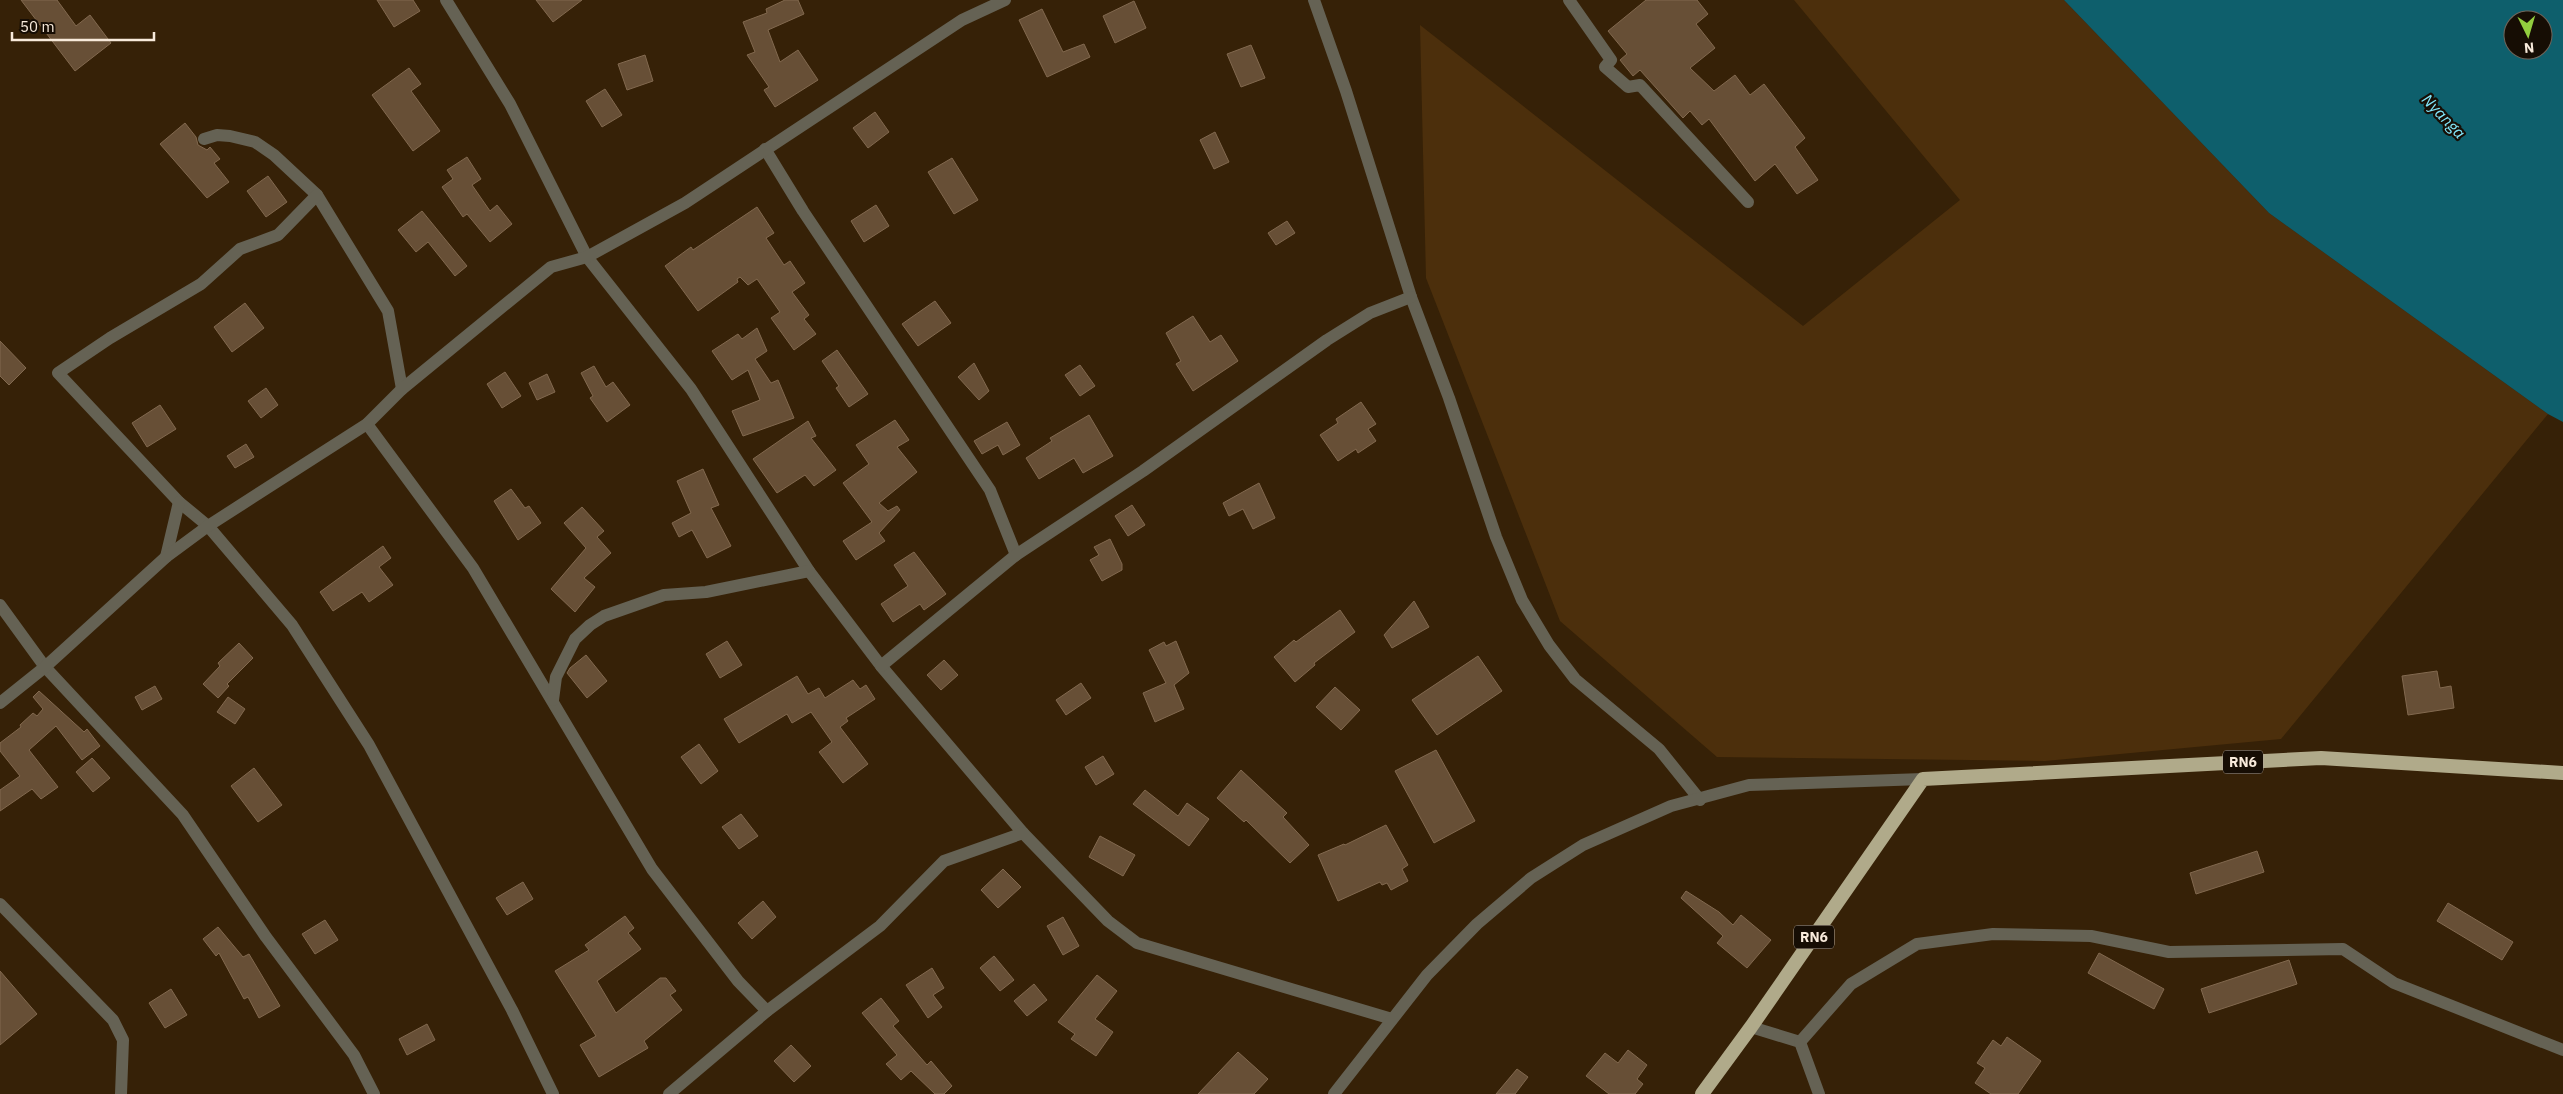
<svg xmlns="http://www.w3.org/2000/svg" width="2563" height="1094" font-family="'IBM Plex Sans',sans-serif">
<rect width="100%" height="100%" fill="#362107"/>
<path fill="#4c2f0c" d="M1794,0H2064L2269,213L2548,414L2281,739L2045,761L1717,757L1560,621L1426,278L1420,25L1803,326L1960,200Z"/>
<path fill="#0e5f6c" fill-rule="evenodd" d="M2064,0H2563V422L2548,414L2269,213ZM2513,20H2543V50H2513Z"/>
<g fill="#674f36" stroke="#82694f">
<path d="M21,0H57L76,26L90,15L111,43L75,71Z"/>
<path d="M377,0H413L420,11L394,27Z"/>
<path d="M536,0H582L553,22Z"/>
<path d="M785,0H798L804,14L768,30L780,62L798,50L818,80L775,107L764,90L769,87L747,55L755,52L743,22L767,13L766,9Z"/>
<path d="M1646,0H1697L1708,14L1696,24L1715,48L1690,68L1714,91L1735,75L1750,95L1764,84L1805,138L1795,147L1818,180L1797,194L1775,164L1755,181L1709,119L1702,125L1690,111L1683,118L1640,70L1633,76L1620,60L1627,54L1608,31Z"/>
<path d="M1134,1L1146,28L1115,43L1103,16Z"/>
<path d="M1042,9L1063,52L1084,44L1090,57L1047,77L1019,20Z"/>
<path d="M1251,45L1265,78L1241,87L1227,54Z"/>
<path d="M645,55L653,81L627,90L618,64Z"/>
<path d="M409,68L421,84L411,91L440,131L413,151L372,95Z"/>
<path d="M605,89L622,115L602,127L586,101Z"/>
<path d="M875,112L889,132L868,148L853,128Z"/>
<path d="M185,123L196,137L198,145L207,150L210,147L220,159L214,163L229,182L207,198L160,144Z"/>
<path d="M1215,132L1229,162L1214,169L1200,140Z"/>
<path d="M467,157L481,179L472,185L490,211L497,205L512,224L490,242L467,214L463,217L442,187L453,179L447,170Z"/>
<path d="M952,158L978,200L954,214L928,172Z"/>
<path d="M268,176L287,202L266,217L247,191Z"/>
<path d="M876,205L889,226L864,242L851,221Z"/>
<path d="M757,207L774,233L766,238L784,265L790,261L805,283L792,292L809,315L804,319L816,334L794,350L771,318L780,312L757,279L748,285L740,277L737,279L738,282L698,311L665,266L691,247L693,250Z"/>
<path d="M422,211L467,266L455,276L428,242L416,252L398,230Z"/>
<path d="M1287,221L1295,233L1276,245L1268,233Z"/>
<path d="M935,301L951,323L918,346L902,324Z"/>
<path d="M245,303L264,328L232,352L214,327Z"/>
<path d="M1193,316L1210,342L1221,335L1238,361L1193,391L1176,364L1181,361L1166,333Z"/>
<path d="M757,328L767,351L755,359L771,383L778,380L794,418L743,436L732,411L760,400L748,370L732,380L712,351L738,334L742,339Z"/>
<path d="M0,341L26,368L9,385L0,376Z"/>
<path d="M837,350L868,394L849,407L836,388L839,386L822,361Z"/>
<path d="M974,363L989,391L979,400L958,377Z"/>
<path d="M1080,365L1095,386L1080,396L1065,375Z"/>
<path d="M594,366L606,387L613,382L630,405L607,422L590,398L593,396L581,373Z"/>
<path d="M505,372L521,396L502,408L487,384Z"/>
<path d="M547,374L555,392L537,400L529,383Z"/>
<path d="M266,388L278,405L261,418L248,401Z"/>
<path d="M1361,402L1376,424L1368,429L1376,441L1358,453L1356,449L1338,461L1320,435L1338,423L1336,419Z"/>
<path d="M160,405L176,429L147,447L132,423Z"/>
<path d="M1089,415L1113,456L1083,473L1074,458L1039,479L1026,458L1052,441L1050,438Z"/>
<path d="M895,420L909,440L897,447L917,472L879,503L888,511L897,506L900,510L879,533L885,541L856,560L843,541L872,522L843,483L869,464L856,445Z"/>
<path d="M808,421L816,436L811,438L836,470L814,486L805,475L777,493L753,459Z"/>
<path d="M1007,422L1020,445L1003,455L998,445L982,454L974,441Z"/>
<path d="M246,444L254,457L235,468L227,456Z"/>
<path d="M703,469L719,505L711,508L731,546L707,558L692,530L679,537L672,523L691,513L677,481Z"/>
<path d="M1259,483L1275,518L1253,529L1243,509L1229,516L1223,503Z"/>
<path d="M511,489L525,508L529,506L541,523L518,540L494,501Z"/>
<path d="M1132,505L1145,525L1128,536L1115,516Z"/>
<path d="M582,507L604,531L597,537L611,553L584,578L595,587L575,612L551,589L586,548L564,523Z"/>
<path d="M1110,539L1122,564V570L1102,581L1090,560L1099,555L1094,547Z"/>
<path d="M383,546L391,558L379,567L393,585L369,602L362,592L333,611L320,592Z"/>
<path d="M914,552L946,594L924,610L920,604L893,622L881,604L908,586L894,565Z"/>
<path d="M1414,601L1429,627L1392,648L1384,635Z"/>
<path d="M1340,610L1355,632L1314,663L1315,665L1295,682L1274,657L1294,640L1296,642Z"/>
<path d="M727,641L742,665L720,678L706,654Z"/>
<path d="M1176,641L1189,673L1174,685L1184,709L1155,722L1143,693L1166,683L1149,650L1164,642L1166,646Z"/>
<path d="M239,643L253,658L227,684L229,686L218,698L203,684L220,666L218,663Z"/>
<path d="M586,655L607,681L587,698L567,673L570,668Z"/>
<path d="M1478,656L1502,691L1437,735L1412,700Z"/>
<path d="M944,660L958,675L941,690L927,675Z"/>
<path d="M2437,671L2440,688L2451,686L2454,708L2408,715L2402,676Z"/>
<path d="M797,676L808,694L819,688L825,698L853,680L860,689L866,685L875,699L846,718L848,721L840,727L868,764L843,783L819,752L832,742L811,712L792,723L787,714L739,743L724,719Z"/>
<path d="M1081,683L1091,698L1066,715L1056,700Z"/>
<path d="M155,686L162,699L142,710L135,697Z"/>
<path d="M1335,687L1360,710L1341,730L1316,707Z"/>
<path d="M39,691L84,732L87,729L100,746L82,760L56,726L29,750L58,787L41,799L32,789L0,811V790L20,776L0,751V743L21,727L20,725L33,713L37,716L43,709L33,697Z"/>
<path d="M228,697L245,709L235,724L217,712Z"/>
<path d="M699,744L718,771L701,784L681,757Z"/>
<path d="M1436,750L1475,821L1434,843L1395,771Z"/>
<path d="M1103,756L1114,774L1096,785L1085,767Z"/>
<path d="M92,758L110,778L93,792L76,772Z"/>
<path d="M254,768L282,805L258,822L231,786Z"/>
<path d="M1241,770L1287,813L1283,817L1309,845L1290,863L1246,820L1244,822L1217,798Z"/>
<path d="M1145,790L1178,816L1187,803L1209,819L1189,846L1133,804Z"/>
<path d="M741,814L758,836L739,849L722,827Z"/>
<path d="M1386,825L1408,865L1402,869L1408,881L1391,890L1387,883L1382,885L1380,882L1338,901L1318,855L1344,844L1345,845Z"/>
<path d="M1100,836L1135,855L1123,876L1089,857Z"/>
<path d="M2257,851L2264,872L2196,894L2190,873Z"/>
<path d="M1003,869L1021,887L998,908L981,890Z"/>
<path d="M523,882L533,899L507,915L496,898Z"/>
<path d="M1686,891L1719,912L1733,925L1741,915L1771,940L1747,968L1717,943L1723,936L1681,898Z"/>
<path d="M763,901L776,917L752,939L738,923Z"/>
<path d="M2448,903L2513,942L2502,960L2437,921Z"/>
<path d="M625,916L634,928L628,933L641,949L597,981L616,1013L660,978H666L676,991L670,995L682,1010L644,1041L648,1048L599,1077L580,1045L596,1036L555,971L589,950L585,945Z"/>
<path d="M1063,917L1079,946L1063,955L1047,926Z"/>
<path d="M325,920L338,940L315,954L302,934Z"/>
<path d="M218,927L243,957L249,954L280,1006L259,1018L248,997L244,999L219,953L216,956L203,939Z"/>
<path d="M2099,953L2164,989L2154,1009L2088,973Z"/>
<path d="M994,956L1014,980L1000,991L980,968Z"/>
<path d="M2289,960L2297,984L2209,1013L2201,989Z"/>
<path d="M932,968L944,988L933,995L942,1007L928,1018L906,985Z"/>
<path d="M0,971L37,1014L0,1045Z"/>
<path d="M1097,975L1117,991L1095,1019L1113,1032L1096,1056L1071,1039L1075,1034L1058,1022Z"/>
<path d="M1034,984L1047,1000L1027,1016L1014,1001Z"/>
<path d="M171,989L187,1015L165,1028L149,1003Z"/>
<path d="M881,998L899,1021L893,1026L927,1065L931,1061L952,1086L944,1094H935L911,1071L901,1080L886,1064L897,1055L862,1013Z"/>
<path d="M427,1024L435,1040L407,1055L399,1039Z"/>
<path d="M2007,1037L2041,1061L2018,1094H1991L1975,1083L1985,1068L1977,1063L1993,1040L2001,1046Z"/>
<path d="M791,1045L811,1066L794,1082L774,1061Z"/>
<path d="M1628,1050L1647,1065L1637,1079L1643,1084L1635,1094H1609L1586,1076L1605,1053L1618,1063Z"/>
<path d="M1238,1052L1268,1079L1254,1094H1198Z"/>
<path d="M1517,1069L1528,1077L1515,1094H1496Z"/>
</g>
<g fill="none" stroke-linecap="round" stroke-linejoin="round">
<g stroke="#656254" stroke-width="12">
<path d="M446,0L510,104L587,257L691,389L809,571L881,666L1023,833"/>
<path d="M1314,0L1346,91L1411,297L1449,398L1496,537L1522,600L1549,645L1575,679L1659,749L1700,800"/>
<path d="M1569,0L1611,60L1605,67L1628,87L1640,85L1748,202"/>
<path d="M204,139L217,135L230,136L255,142L274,155L317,195L388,311L402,389"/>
<path d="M765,149L803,211L990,490L1016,555"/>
<path d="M317,195L278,235L240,249L201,284L110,338L58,373L179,502L208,526L292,625L369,745L512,1010L553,1094"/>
<path d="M367,424L473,568L652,869L738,981L767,1011"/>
<path d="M166,557L179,502"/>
<path d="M0,605L45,667L183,815L266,937L354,1055L374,1094"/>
<path d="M881,666L1016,555L1143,471L1327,340L1370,313L1411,297"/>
<path d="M553,700L556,677L575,639L590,625L604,616L664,595L706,592L809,571"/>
<path d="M0,703L45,667L166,557L208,526L367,424L402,389L551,267L587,257L685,203L962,20L1005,0"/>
<path d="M0,904L113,1020L123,1040L121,1094"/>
<path d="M1751,1027L1800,1042L1819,1094"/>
<path d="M1800,1042L1851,984L1917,944L1993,934L2091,936L2169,952L2343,949L2394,983L2563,1050"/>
<path d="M669,1094L767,1011L880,926L944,861L1023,833L1108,921L1137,943L1392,1019"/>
<path d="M1334,1094L1427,975L1477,924L1531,878L1583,845L1671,806L1749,785L1923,779"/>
</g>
<path stroke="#b0aa8a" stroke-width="14" d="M1702,1094L1751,1027L1923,779L2321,758L2563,773"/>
</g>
<g text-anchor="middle" stroke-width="4.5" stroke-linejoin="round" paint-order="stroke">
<g fill="#160d04" stroke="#b4a89a" stroke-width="1">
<rect x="2223" y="750.5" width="40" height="23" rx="4"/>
<rect x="1794" y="925.5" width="40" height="23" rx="4"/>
</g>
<g font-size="14" font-weight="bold" fill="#f8eadb">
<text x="2243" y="767">RN6</text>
<text x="1814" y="942">RN6</text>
</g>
<g font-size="16" font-style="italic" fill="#82e6fa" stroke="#160d04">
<text transform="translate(2444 116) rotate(46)" y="6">Nyanga</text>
</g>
</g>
<g transform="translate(2528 35) rotate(175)"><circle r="24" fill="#160d04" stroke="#70655a"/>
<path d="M0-4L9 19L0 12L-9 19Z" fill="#92cd3f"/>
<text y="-8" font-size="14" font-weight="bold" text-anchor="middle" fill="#f8eadb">N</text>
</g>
<path d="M12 32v8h142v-8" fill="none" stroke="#f8eadb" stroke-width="2.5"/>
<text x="20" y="32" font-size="15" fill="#f8eadb" stroke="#160d04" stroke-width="4" paint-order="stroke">50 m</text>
</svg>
